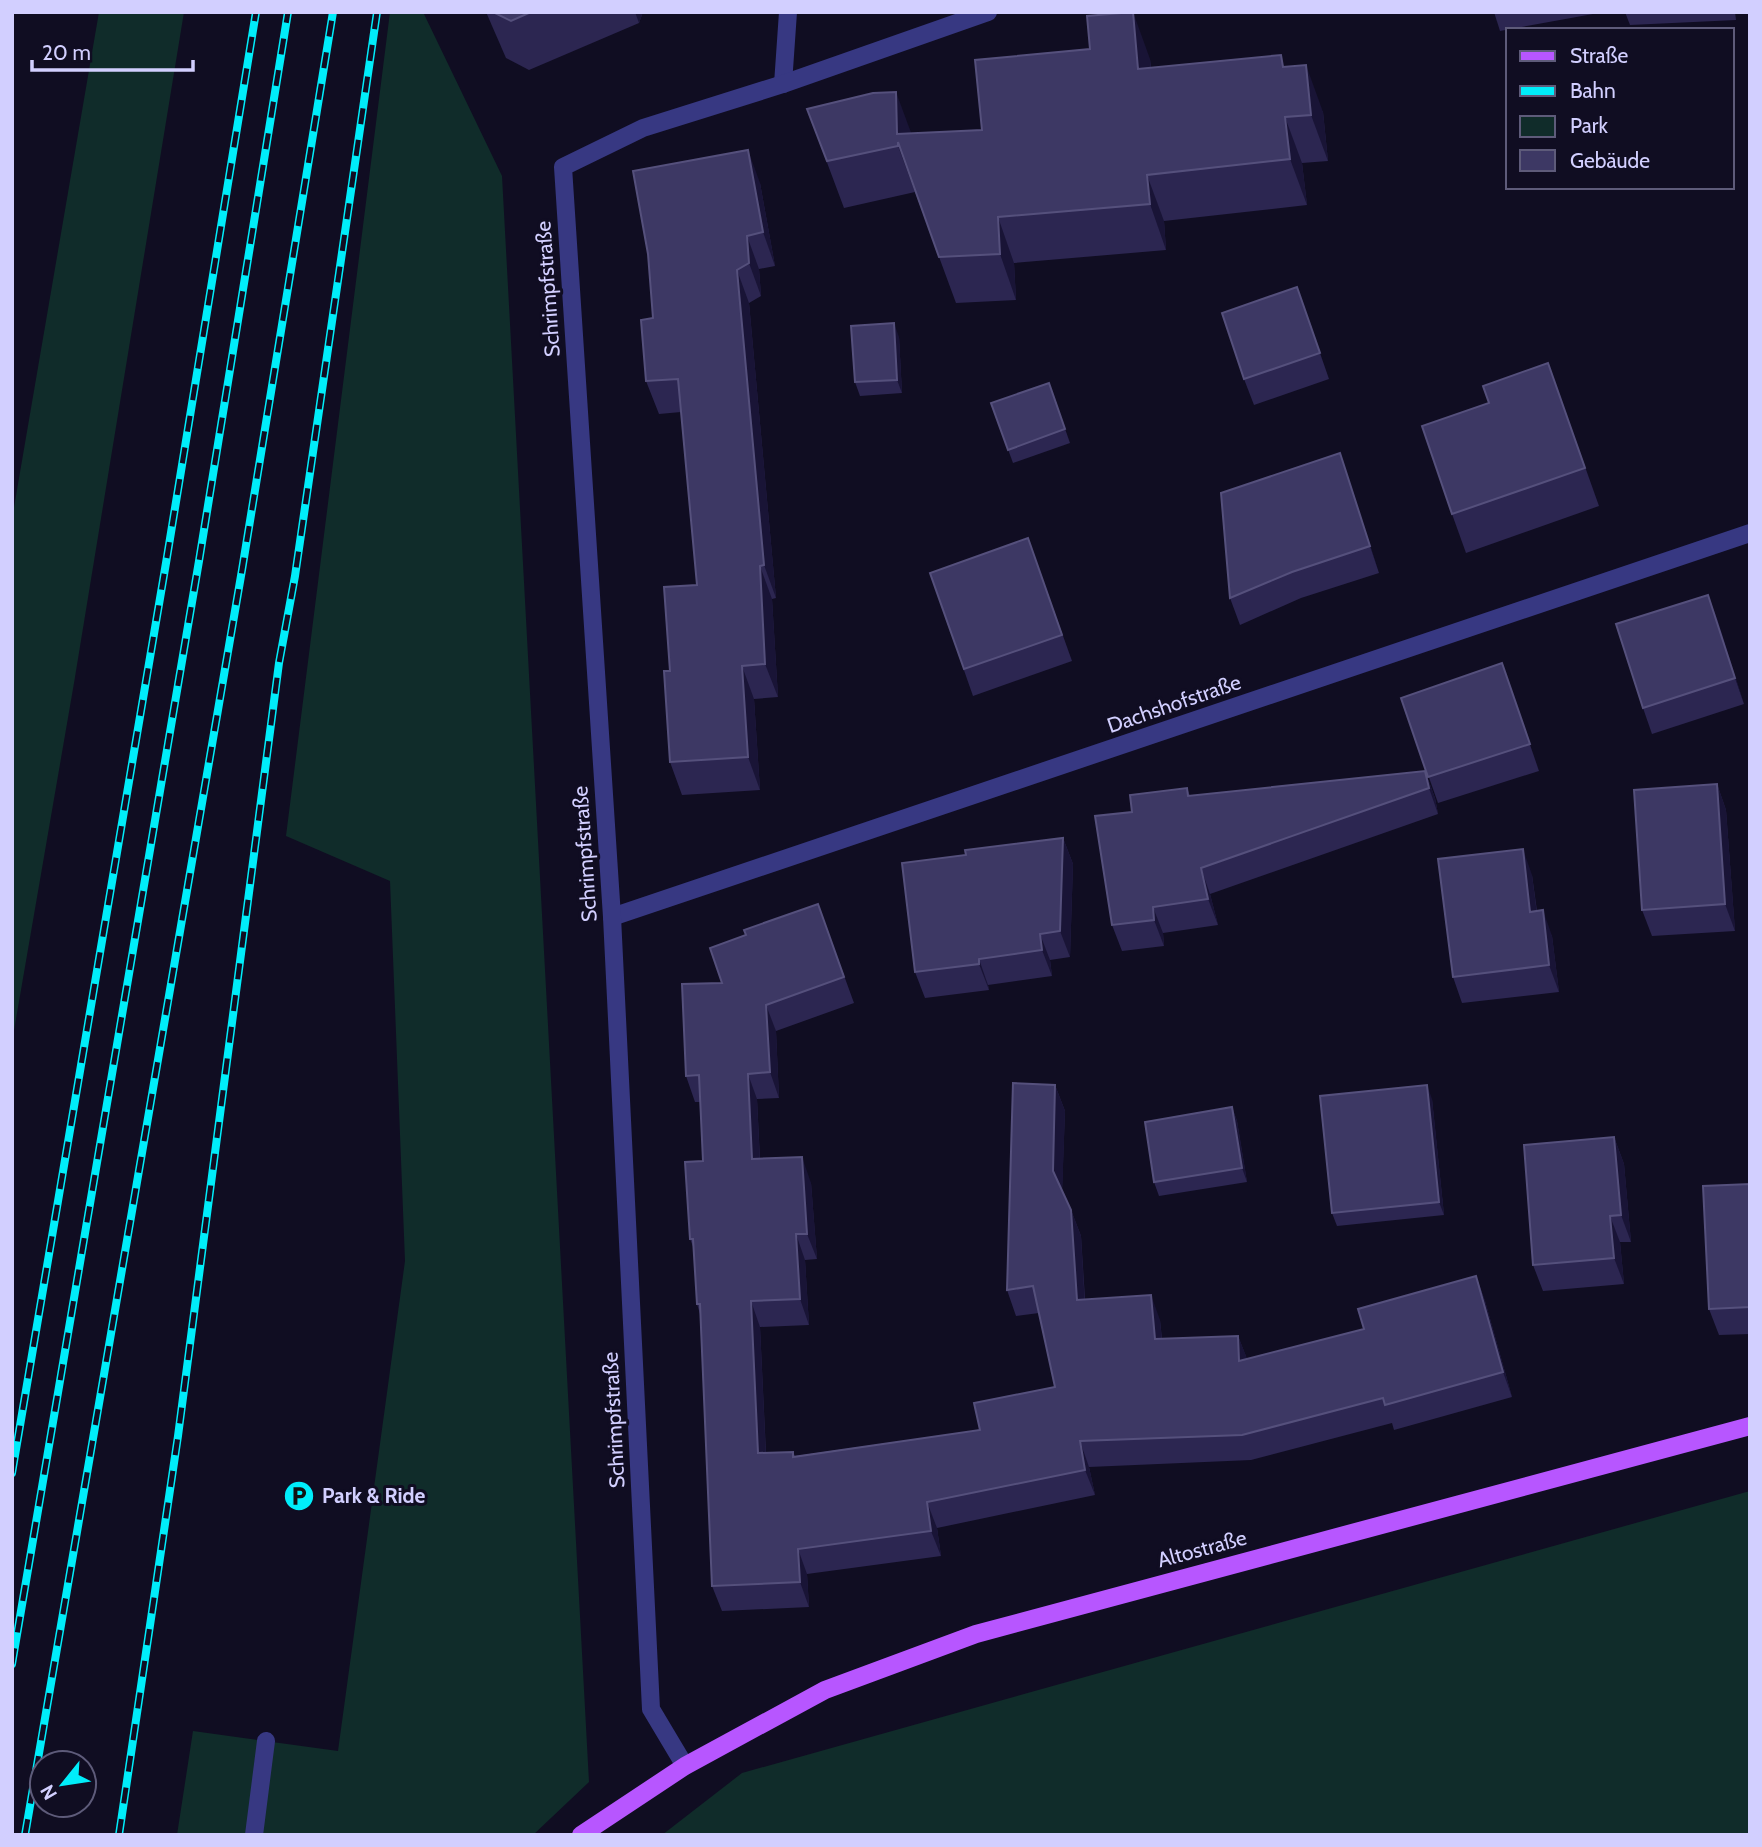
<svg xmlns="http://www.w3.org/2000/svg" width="1762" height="1847" font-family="Cabin,sans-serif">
<rect width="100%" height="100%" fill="#100d22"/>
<g fill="#102c2a">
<path d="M99,12H184L74,683L12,1042V519Z"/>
<path d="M390,12H423L502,176L589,1782L533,1835H177L193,1731L338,1751L405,1261L390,881L286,836Z"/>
<path d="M1750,1491V1835H662L742,1773Z"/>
</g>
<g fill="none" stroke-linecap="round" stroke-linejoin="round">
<g stroke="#373882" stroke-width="18">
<path d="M783,84L788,12"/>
<path d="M612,917L1750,533"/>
<path d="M685,1766L651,1709L612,917L563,167L643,128L783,84L988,12"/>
<path d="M254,1835L266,1741"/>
</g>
<path stroke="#b756ff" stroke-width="18" d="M581,1835L685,1766L825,1690L976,1634L1750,1426"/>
<g stroke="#00edfa" stroke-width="8">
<g id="rail">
<path d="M12,1473L167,557L256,12"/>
<path d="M12,1664L199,561L288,12"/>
<path d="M25,1835L242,570L333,12"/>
<path d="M119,1835L178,1436L279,663L295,576L377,12"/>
</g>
</g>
<use href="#rail" stroke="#100d22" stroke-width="5" stroke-dasharray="16" stroke-linecap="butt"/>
</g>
<g fill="#2c2651">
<path d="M486,12H643L639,23L529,70L506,58Z"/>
<path d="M1494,12H1604L1500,31Z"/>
<path d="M1625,12H1735L1736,20L1630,25Z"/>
<path d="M1150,59L1151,68L1286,67L1323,112L1328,161L1302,163L1307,205L1164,221L1166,250L1014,263L1016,300L956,303L914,189L915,192L844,208L807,109L911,134L982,130Z"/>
<path d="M760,183L775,266L759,269L761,296L749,303L776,598L772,599L778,697L754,699L760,790L682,795L670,762V671L697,585L681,412L659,414L646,381L653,318Z"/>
<path d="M1297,287L1329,379L1254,405L1244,379Z"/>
<path d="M899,337L902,393L860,396L855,382Z"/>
<path d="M1548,363L1599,506L1466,553L1452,514L1489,403Z"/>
<path d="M1049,383L1070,443L1013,463L991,403Z"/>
<path d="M1340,453L1379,573L1301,598L1240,625L1230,598Z"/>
<path d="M1028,538L1072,661L973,696L930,573Z"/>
<path d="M1708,595L1744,704L1652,734L1643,708Z"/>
<path d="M1502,663L1539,771L1438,803L1401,698Z"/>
<path d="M1425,771L1435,798L1438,814L1210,894L1218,925L1163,933L1164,946L1122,951L1112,925L1132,812L1187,788L1190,796Z"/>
<path d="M1717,784L1726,810L1735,931L1652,936L1642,910Z"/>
<path d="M1063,838L1073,864L1070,957L1050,960L1052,976L988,985L989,990L925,998L915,972L966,855Z"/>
<path d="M1532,875L1537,911L1552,936L1559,992L1462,1003L1453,977Z"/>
<path d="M818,904L854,1003L776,1031L779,1098L757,1099L760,1159L811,1183L817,1259L805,1260L809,1325L760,1327L766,1453L793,1452L795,1456L980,1430L1055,1387L1039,1313L1016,1316L1007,1290L1055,1085L1065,1111L1062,1191L1071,1210L1081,1236L1085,1299L1160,1320L1162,1339L1238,1336L1247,1359L1364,1329L1476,1276L1485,1301L1512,1397L1394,1430L1392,1423L1251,1460L1089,1467L1095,1495L937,1528L941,1556L807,1574L809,1607L722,1611L712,1586L700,1314L697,1304L694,1249L690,1239L703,1161L700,1102H695L686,1076L722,983L746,935Z"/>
<path d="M1432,1099L1444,1215L1337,1226L1332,1213Z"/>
<path d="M1232,1107L1237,1121L1247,1182L1159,1196L1154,1182Z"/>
<path d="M1614,1137L1624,1164L1631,1242H1620L1624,1284L1543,1291L1533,1265Z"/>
<path d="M1750,1184V1334L1719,1335L1709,1309Z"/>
</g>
<g fill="#191436">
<path d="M635,12H643L639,23Z"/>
<path d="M1133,12L1150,59L1155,115L1138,69Z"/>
<path d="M1306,65L1323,112L1328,161L1311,115Z"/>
<path d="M896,92L913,138L897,134Z"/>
<path d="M1285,117L1302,163L1307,205L1290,159Z"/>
<path d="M898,142L914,188L915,192L898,146Z"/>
<path d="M748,150L760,183L775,266L763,232Z"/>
<path d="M1147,175L1164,221L1166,250L1150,204Z"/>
<path d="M998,217L1014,263L1016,300L1000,254Z"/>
<path d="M747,236L759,269L761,296L749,263Z"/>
<path d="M737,270L749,303L776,598L764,565Z"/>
<path d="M894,323L899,337L902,393L897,380Z"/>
<path d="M1340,453L1349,479L1379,573L1370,546Z"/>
<path d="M760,566L772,599L778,697L765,664Z"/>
<path d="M1708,595L1718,621L1744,704L1735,678Z"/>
<path d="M742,666L754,699L760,790L748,757Z"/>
<path d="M1425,771L1435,798L1438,814L1429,788Z"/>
<path d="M1717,784L1726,810L1735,931L1725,904Z"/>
<path d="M1063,838L1073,864L1070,957L1060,931Z"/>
<path d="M1523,849L1532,875L1540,938L1530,912Z"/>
<path d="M1201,868L1210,894L1218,925L1208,899Z"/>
<path d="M1153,907L1163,933L1164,946L1154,920Z"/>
<path d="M1543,910L1552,936L1559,992L1549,965Z"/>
<path d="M1040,934L1050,960L1052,976L1042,950Z"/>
<path d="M979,959L988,985L989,990L979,964Z"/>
<path d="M766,1005L776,1031L779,1098L770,1072Z"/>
<path d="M748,1074L757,1099L761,1185L752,1159Z"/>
<path d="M1055,1085L1065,1111L1062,1197L1053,1171Z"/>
<path d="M1427,1085L1432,1099L1444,1215L1439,1202Z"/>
<path d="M1232,1107L1237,1121L1247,1182L1242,1168Z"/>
<path d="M1614,1137L1624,1164L1631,1242L1621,1215Z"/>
<path d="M802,1157L811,1183L817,1259L807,1234Z"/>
<path d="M1071,1210L1081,1236L1086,1325L1077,1300Z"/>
<path d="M1610,1216L1620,1242L1624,1284L1614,1258Z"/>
<path d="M796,1234L805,1260L809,1325L800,1299Z"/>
<path d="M1476,1276L1485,1301L1512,1397L1503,1372Z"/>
<path d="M1151,1295L1160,1320L1164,1365L1155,1339Z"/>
<path d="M751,1301L760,1327L767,1479L758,1453Z"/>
<path d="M1238,1336L1248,1361H1239Z"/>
<path d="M1080,1441L1089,1467L1095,1495L1085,1470Z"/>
<path d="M927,1502L937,1528L941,1556L931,1531Z"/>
<path d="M798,1549L807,1574L809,1607L800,1582Z"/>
</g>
<g fill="#3d3864" stroke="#55507c" stroke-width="2">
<path d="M493,12H531L511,21Z"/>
<path d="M1133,12L1138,69L1281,55L1283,67L1306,65L1311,115L1285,117L1290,159L1147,175L1150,204L998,217L1000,254L939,257L898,142V146L827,161L807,109L873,93L896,92L897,134L982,130L975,60L1090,49L1087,16Z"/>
<path d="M748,150L763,232L747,236L749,263L737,270L764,565L760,566L765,664L742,666L748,757L670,762L664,671H670L664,587L697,585L678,379L646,381L641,320L653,318L648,254L633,171Z"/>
<path d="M1297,287L1320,353L1244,379L1222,313Z"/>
<path d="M894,323L897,380L855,382L851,326Z"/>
<path d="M1548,363L1585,468L1452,514L1422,426L1489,403L1483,386Z"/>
<path d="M1049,383L1065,429L1008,450L991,403Z"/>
<path d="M1340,453L1370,546L1292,572L1230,598L1221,493Z"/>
<path d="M1028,538L1062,635L964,669L930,573Z"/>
<path d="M1708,595L1735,678L1643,708L1616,624Z"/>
<path d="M1502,663L1530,744L1428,777L1401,698Z"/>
<path d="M1425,771L1429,788L1201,868L1208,899L1153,907L1154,920L1112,925L1095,816L1132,812L1130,795L1187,788L1188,796Z"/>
<path d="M1717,784L1725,904L1642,910L1634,790Z"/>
<path d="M1063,838L1060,931L1040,934L1042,950L979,959V964L915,972L902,863L966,855L965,850Z"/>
<path d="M1523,849L1530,912L1543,910L1549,965L1453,977L1438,859Z"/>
<path d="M818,904L844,977L766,1005L770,1072L748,1074L752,1159L802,1157L807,1234H796L800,1299L751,1301L758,1453L793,1452V1457L980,1430L974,1403L1055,1387L1033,1286L1007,1290L1013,1083L1055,1085L1053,1171L1071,1210L1077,1300L1151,1295L1155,1339L1238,1336L1239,1361L1364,1329L1358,1309L1476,1276L1503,1372L1385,1405L1383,1398L1242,1435L1080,1441L1085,1470L927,1502L931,1531L798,1549L800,1582L712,1586L700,1304H697L693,1239H690L685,1162L703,1161L699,1075L686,1076L682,984L722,983L710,948L746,935L744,930Z"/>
<path d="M1427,1085L1439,1202L1332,1213L1320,1096Z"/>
<path d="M1232,1107L1242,1168L1154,1182L1145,1122Z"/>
<path d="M1614,1137L1621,1215L1610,1216L1614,1258L1533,1265L1524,1145Z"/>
<path d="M1750,1184V1307L1709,1309L1703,1186Z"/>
</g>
<defs>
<g id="parking-disc" transform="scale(1.575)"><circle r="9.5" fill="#00edfa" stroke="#100d22"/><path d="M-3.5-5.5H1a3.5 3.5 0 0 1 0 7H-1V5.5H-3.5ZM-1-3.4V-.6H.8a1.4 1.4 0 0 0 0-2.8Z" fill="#111"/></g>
</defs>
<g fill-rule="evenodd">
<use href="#parking-disc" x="299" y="1496"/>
</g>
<g text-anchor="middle" stroke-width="6" stroke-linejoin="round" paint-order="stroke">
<g font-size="21" fill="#d2cfff" stroke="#100d22">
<text transform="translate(548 289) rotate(-94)" y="7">Schrimpfstraße</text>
<text transform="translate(1174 704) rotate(-19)" y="7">Dachshofstraße</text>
<text transform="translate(585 854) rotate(-94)" y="7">Schrimpfstraße</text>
<text transform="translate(614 1420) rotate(-93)" y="7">Schrimpfstraße</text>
<text transform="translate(1202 1549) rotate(-15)" y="7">Altostraße</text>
</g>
<g font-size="21" font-weight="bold" fill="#d2cfff" stroke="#100d22" text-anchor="start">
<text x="322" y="1503">Park &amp; Ride</text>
</g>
</g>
<rect width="1762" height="1847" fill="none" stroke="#d2cfff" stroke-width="28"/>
<rect x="1506" y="28" width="228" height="161" fill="#100d22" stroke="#5e5b7a" stroke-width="2"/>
<rect x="1520" y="51" width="35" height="10" fill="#b756ff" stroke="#5e5b7a" stroke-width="2"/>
<text x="1570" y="63" font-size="21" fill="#d2cfff">Straße</text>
<rect x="1520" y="86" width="35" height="10" fill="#00edfa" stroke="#5e5b7a" stroke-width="2"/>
<text x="1570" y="98" font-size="21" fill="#d2cfff">Bahn</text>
<rect x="1520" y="116" width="35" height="21" fill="#102c2a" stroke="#5e5b7a" stroke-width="2"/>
<text x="1570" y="133" font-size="21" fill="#d2cfff">Park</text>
<rect x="1520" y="150" width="35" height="21" fill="#3d3864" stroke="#5e5b7a" stroke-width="2"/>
<text x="1570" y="168" font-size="21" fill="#d2cfff">Gebäude</text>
<g transform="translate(63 1784) rotate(240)"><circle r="33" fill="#100d22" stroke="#5e5b7a" stroke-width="2"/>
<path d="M0-5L12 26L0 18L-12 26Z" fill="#00edfa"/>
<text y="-10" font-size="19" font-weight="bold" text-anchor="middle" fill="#d2cfff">N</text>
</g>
<path d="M32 60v10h161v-10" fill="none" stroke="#d2cfff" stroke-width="3.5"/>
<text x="42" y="60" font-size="21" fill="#d2cfff" stroke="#100d22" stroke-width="5" paint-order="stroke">20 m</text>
</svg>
